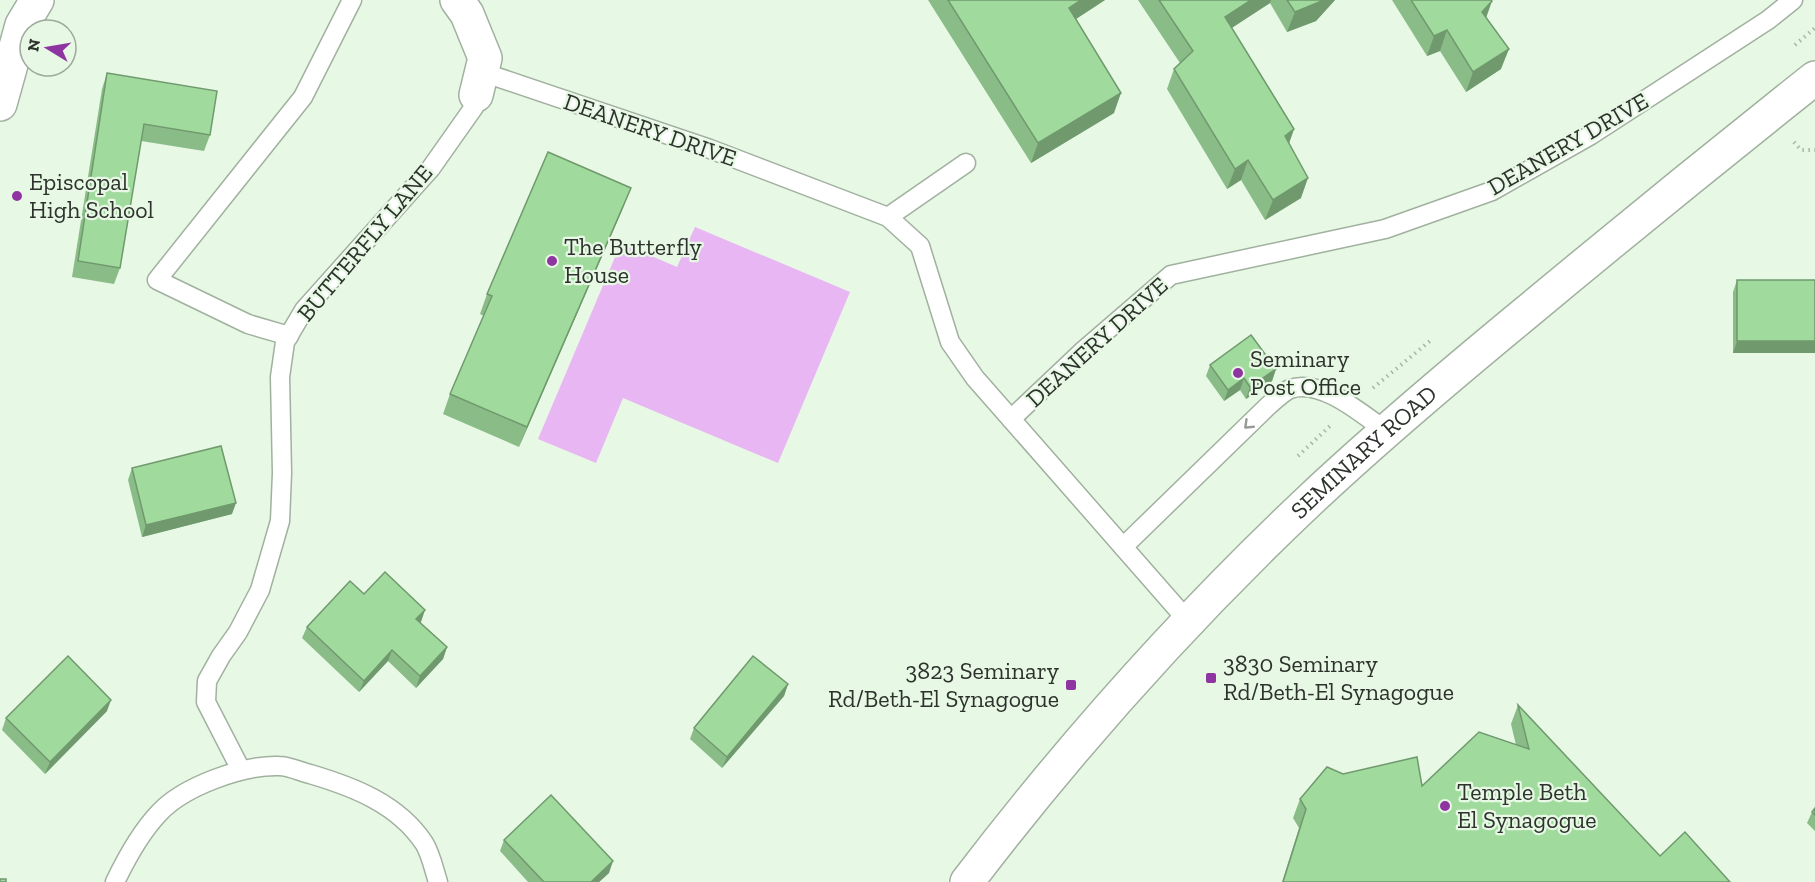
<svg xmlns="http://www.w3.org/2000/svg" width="1815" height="882" font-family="'Zilla Slab',serif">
<rect width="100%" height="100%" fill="#e7f8e5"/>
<path fill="#e8b6f2" d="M695,227L850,292L778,463L623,398L596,463L538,439L621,243L677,267Z"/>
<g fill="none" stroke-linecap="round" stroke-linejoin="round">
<g stroke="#a1b19f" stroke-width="21">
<g id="service">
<path d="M482,72L710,149L888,217L920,246L950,342L975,378L1011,419L1084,350L1171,275L1385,229L1492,191L1591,135L1768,20L1793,0"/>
<path d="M888,217L966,163"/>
<path d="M289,336L248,324L157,280L303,97L352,0"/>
<path d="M1011,419L1188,621"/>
<path d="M1123,547L1268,406C1274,401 1283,392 1290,389C1321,378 1362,414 1386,431"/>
<path d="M241,770L206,702L207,681L221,656L238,632L260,590L280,521L282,473L280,377L285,342L304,310L431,168L474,107L476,95"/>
<path d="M115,882C127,857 140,833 159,813C184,786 243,765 279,766C289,766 301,772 310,774C354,787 398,804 424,843C431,854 434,870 438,882"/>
</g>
</g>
<g stroke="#a1b19f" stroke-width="36">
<g id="minor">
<path d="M457,0L467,14L485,58L476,95"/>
<path d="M0,104L22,25L37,0"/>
</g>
</g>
<g stroke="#a1b19f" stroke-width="36">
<g id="secondary">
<path id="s1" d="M967,882C1070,747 1185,618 1309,501C1379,435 1453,373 1527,312C1622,233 1718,155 1815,78"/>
</g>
</g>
<g stroke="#a9b7a8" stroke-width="4" stroke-dasharray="1.5 4.5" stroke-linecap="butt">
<path d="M1795,45L1815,28"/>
<path d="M1794,142L1801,150H1815"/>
<path d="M1373,388L1430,341"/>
<path d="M1298,456L1330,426"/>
</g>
<use href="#service" stroke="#fff" stroke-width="18"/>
<use href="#minor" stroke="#fff" stroke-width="33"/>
<use href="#secondary" stroke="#fff" stroke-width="33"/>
</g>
<g fill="#8abc87">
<path d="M928,0H1105L1076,19L1114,113L1031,163Z"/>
<path d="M1138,0H1335L1316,21L1287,32L1270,3L1231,28L1294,129L1289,143L1301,198L1265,220L1241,180L1227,189L1167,89L1174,69L1180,63Z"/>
<path d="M1392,0H1491L1486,17L1501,69L1466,92L1440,51L1427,56Z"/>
<path d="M107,73L210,135L204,151L141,141L120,268L114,284L72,277L102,89Z"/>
<path d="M623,208L519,447L443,414L450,394L484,316L480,314L487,294Z"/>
<path d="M1737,280H1815V353H1733V292Z"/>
<path d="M1210,365L1276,369L1272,381L1246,399L1240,390L1224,401L1206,376Z"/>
<path d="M132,468L232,514L142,537L128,480Z"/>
<path d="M420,622L447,647L443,659L416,688L388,661L359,692L302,638L307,627Z"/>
<path d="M788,684L784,696L722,768L690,739L694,728Z"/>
<path d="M1518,705L1660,856L1730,882H1282L1299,828L1293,818L1300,799L1343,774L1422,786L1516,745L1511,724Z"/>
<path d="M107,711L45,774L2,730L6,718Z"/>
<path d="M1815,808V831L1807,823L1812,812Z"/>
<path d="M504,840L609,873L599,882H528L500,851Z"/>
</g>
<g fill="#70996e">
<path d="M1081,0H1105L1062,28L1069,8Z"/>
<path d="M1251,0H1271L1270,3L1218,37L1225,17Z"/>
<path d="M1324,0H1335L1316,21L1287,32L1295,12Z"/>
<path d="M1492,1L1485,21L1482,12Z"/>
<path d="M1447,30L1440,51L1427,56L1434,36Z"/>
<path d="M1509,49L1501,69L1466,92L1473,72Z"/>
<path d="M1121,93L1114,113L1031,163L1038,143Z"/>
<path d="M1294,129L1287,149L1285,136Z"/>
<path d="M1248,160L1241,180L1227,189L1235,169Z"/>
<path d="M1308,178L1301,198L1265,220L1273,200Z"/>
<path d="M631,188L623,208L519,447L527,427Z"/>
<path d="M1737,341H1815V353H1733Z"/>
<path d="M1276,369L1272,381L1246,399L1250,387Z"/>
<path d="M1244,378L1240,390L1224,401L1228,390Z"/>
<path d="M236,503L232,514L142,537L146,525Z"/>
<path d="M425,610L421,622L412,630L416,619Z"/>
<path d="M447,647L443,659L416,688L420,676Z"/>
<path d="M392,650L388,661L359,692L364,681Z"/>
<path d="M788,684L784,696L722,768L727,757Z"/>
<path d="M111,700L107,711L45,774L50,762Z"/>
<path d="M613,861L609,873L599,882H591Z"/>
</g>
<g fill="#a0db9d" stroke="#70996e" stroke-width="1.5">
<path d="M948,0H1081L1069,8L1121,93L1038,143Z"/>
<path d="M1159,0H1251L1225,17L1294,129L1285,136L1308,178L1273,200L1248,160L1235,169L1174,69L1193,51Z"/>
<path d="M1287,0H1324L1295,12Z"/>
<path d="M1411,0H1491L1492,1L1482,12L1509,49L1473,72L1447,30L1434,36Z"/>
<path d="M107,73L217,91L210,135L144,124L120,268L78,261Z"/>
<path d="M548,152L631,188L527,427L450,394L492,296L487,294Z"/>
<rect x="1737" y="280" width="78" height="61"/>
<path d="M1251,335L1276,369L1250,387L1244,378L1228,390L1210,365Z"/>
<path d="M221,446L236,503L146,525L132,468Z"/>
<path d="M385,572L425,610L416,619L447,647L420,676L392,650L364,681L307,627L350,581L364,594Z"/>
<path d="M68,656L111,700L50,762L6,718Z"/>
<path d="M753,656L788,684L727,757L694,728Z"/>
<path d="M1518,705L1660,856L1685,832L1730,882H1283L1306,809L1300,799L1327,767L1343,774L1417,757L1422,786L1479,732L1529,749Z"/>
<path d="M551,795L613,861L591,882H544L504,840Z"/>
<path d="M1815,808V815L1812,812Z"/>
<rect x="0" y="879" width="6" height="3"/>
</g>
<defs><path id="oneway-chevron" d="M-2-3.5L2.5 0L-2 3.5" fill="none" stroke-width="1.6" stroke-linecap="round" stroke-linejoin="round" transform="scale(1.5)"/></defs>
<use stroke="#969996" href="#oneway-chevron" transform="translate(1248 425) rotate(136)"/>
<g fill="#8f35a1" stroke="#e7f8e5" stroke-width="2">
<circle cx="17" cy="196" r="6"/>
<circle cx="552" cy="261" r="6"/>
<circle cx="1238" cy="373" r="6"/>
<rect x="1205" y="672" width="12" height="12" rx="3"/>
<rect x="1065" y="679" width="12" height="12" rx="3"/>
<circle cx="1445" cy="806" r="6"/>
</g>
<g text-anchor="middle" stroke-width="4.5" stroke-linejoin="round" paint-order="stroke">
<g font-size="24" fill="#2d332c" stroke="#e7f8e5">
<text transform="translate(650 130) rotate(19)" y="8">DEANERY DRIVE</text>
<text transform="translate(1568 144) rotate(-30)" y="8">DEANERY DRIVE</text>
<text transform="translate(365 243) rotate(-50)" y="8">BUTTERFLY LANE</text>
<text transform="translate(1097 342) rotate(-42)" y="8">DEANERY DRIVE</text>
<text dy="8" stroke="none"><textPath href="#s1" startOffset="586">SEMINARY ROAD</textPath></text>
</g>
<g font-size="24" fill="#2d332c" stroke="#e7f8e5" text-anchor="start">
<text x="29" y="190">Episcopal<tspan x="29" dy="28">High School</tspan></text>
<text x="564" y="255">The Butterfly<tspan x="564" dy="28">House</tspan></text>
<text x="1250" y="367">Seminary<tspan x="1250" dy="28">Post Office</tspan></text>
<text x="1223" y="672">3830 Seminary<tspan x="1223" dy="28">Rd/Beth-El Synagogue</tspan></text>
<text x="1059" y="679" text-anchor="end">3823 Seminary<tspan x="1059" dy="28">Rd/Beth-El Synagogue</tspan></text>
<text x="1457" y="800">Temple Beth<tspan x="1457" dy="28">El Synagogue</tspan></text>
</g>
</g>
<g transform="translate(48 48) rotate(281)"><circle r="28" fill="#e7f8e5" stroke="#9da99b" stroke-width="1.5"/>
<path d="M0-4.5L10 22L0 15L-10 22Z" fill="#8f35a1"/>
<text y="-9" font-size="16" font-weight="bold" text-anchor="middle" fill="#2d332c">N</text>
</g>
</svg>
